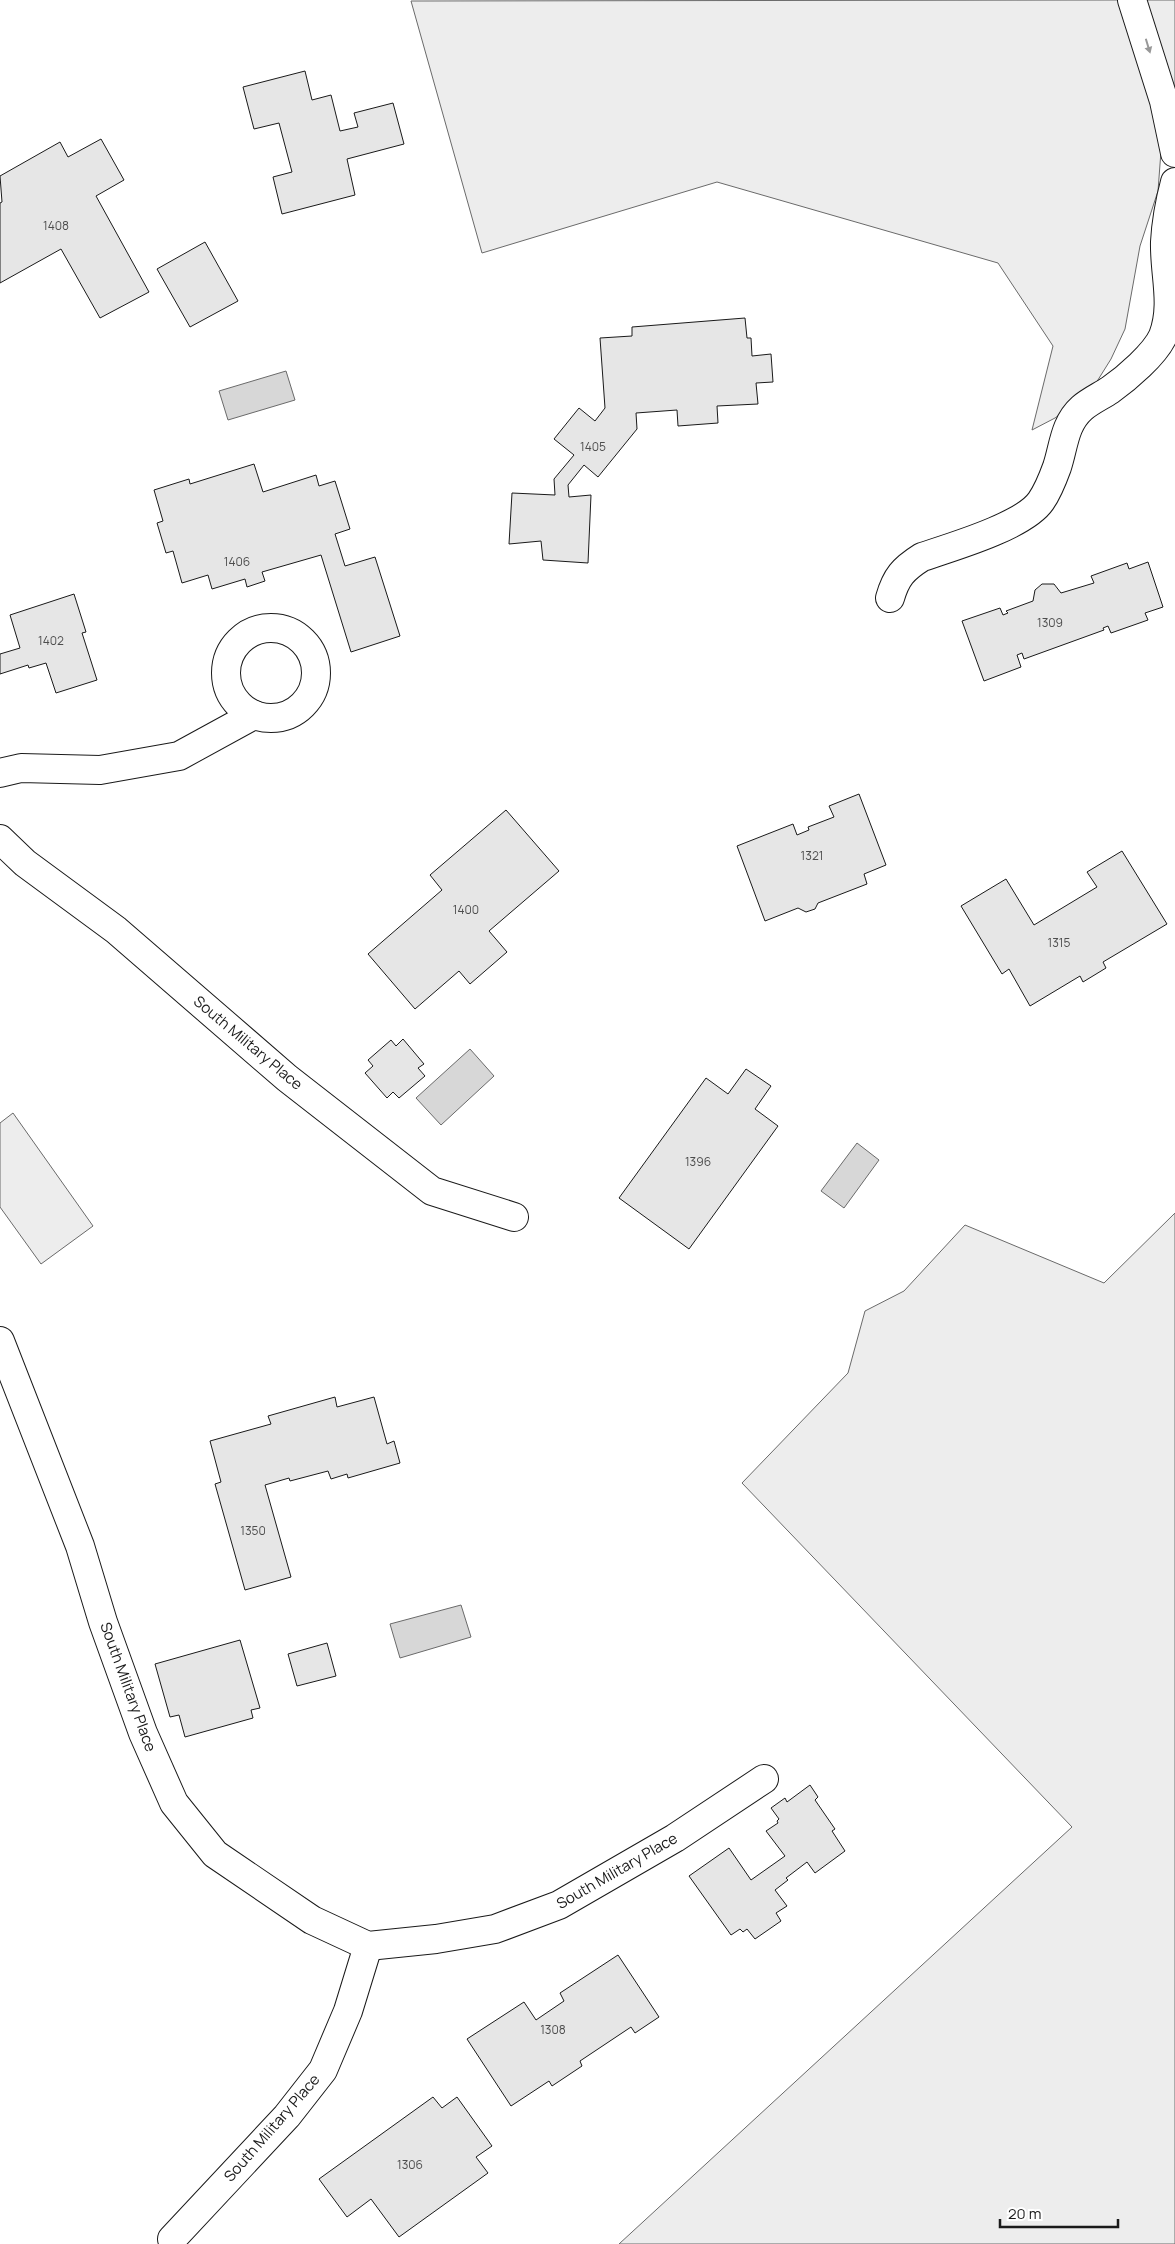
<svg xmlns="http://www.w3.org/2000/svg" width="1175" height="2244" font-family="Manrope,sans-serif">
<rect width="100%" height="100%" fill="#fff"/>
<g fill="#ededed" stroke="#6a6a6a">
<path d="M1118,0L1123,9L1157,119L1161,151L1158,191L1140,246L1125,329L1111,359L1096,383L1076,403L1055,418L1032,430L1053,346L998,263L717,182L482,253L411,1Z"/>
<path d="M1143,0H1175V102Z"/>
<path d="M13,1113L93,1226L41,1264L0,1207V1123Z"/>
<path d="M1175,1213V2244H619L1072,1827L742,1483L848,1373L865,1311L904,1291L965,1225L1104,1283Z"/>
</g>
<g fill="#d7d7d7" stroke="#6a6a6a">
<path d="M286,371L295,400L228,420L219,391Z"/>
<path d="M470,1049L494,1076L441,1125L416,1098Z"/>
<path d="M857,1143L879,1160L844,1208L821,1191Z"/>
<path d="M461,1605L471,1637L400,1658L390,1624Z"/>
</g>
<g fill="#e6e6e6" stroke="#1a1a1a">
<path d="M305,71L312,100L331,95L340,131L358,127L354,113L393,103L404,144L347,159L355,195L282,214L273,177L292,172L279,123L254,129L243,87Z"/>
<path d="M101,139L124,180L96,196L149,292L100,318L61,249L0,283V203L2,202L0,176L60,142L68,157Z"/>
<path d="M205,242L238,301L190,327L157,269Z"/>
<path d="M745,318L747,338H751L752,356L771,354L773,382L756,383L758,404L717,406L718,423L678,426L677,410L636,413L637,429L598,477L584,465L568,485L569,497L591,495L588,563L543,560L541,541L509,544L512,493L555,495L554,479L574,455L554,439L579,408L595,421L605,408L600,338L632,336V327Z"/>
<path d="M254,464L263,492L316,475L319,486L335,481L350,529L335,534L345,566L375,557L400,636L351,652L321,555L262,572L265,581L247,587L245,579L212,589L208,575L182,583L173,551L166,553L157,523L163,521L154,490L189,479L190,484Z"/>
<path d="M1148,562L1163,607L1145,613L1148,620L1111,633L1108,626L1103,628L1104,630L1024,659L1022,653L1017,655L1021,667L984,681L962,621L1000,608L1003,615L1008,613L1006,611L1033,601L1035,590L1042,584H1054L1061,593L1094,583L1091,576L1127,563L1129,569Z"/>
<path d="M74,594L86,632L82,633L97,680L56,693L46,663L29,668L28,665L0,674V654L20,648L10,615Z"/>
<path d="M859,794L886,865L864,874L867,884L818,903L815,909L806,912L798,908L765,921L737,846L793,824L797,835L809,830L808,827L834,817L829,806Z"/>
<path d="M506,810L559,871L489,931L507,952L470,984L459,971L415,1009L368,954L442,890L430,875Z"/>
<path d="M1122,851L1167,924L1103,962L1106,968L1083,982L1080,976L1030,1006L1009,969L1002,974L961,906L1006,879L1034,925L1097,887L1087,872Z"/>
<path d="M403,1039L424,1064L418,1068L425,1076L399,1098L393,1092L387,1098L365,1073L373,1066L368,1060L391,1040L396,1046Z"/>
<path d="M746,1069L771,1086L755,1109L778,1126L689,1249L619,1198L706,1078L728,1094Z"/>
<path d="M335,1397L337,1407L374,1397L387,1444L394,1441L400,1463L348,1478L347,1474L331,1479L328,1471L290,1481L289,1478L265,1485L291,1577L245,1590L215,1484L221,1482L210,1441L271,1424L268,1416Z"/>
<path d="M240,1640L260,1708L251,1710L253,1718L185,1737L179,1715L170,1717L155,1664Z"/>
<path d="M327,1643L336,1676L297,1686L288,1654Z"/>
<path d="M810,1785L818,1797L815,1800L835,1829L832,1831L845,1851L815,1873L807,1862L786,1878L788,1880L775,1890L787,1906L776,1913L781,1921L755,1939L747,1929L743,1932L740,1929L731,1935L689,1876L729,1848L751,1880L785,1856L766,1831L778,1823L777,1821L779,1819L771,1808L785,1798L787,1802Z"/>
<path d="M618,1955L659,2017L635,2033L631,2027L580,2061L582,2066L552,2086L549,2081L511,2106L467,2039L524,2002L536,2020L564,2001L560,1993Z"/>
<path d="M433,2097L442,2108L457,2097L492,2146L476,2157L488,2173L399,2237L371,2199L347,2217L319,2179Z"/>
</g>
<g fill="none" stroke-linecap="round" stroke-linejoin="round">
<g stroke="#1a1a1a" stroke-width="30">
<g id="street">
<path d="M1132,0L1164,101L1175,153"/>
<path d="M890,598C896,577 903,569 922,557C952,547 1024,526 1041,501C1048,491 1053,478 1057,467C1064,446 1064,424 1082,408C1090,401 1101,396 1110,390C1127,378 1155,354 1163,336C1175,304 1164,274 1165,242C1166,222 1170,201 1175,182"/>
<circle cx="271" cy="673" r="45"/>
<path d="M0,773L21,768L100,770L179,756L254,715"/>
<path d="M0,839L25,863L116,930L287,1078L432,1191L514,1217"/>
<path d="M0,1341L80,1546L103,1622L143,1733L174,1803L215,1854L312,1920L368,1946L436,1939L495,1929L559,1905L675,1838L764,1779"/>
<path d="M172,2239L287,2116L323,2070L348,2011L368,1946"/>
</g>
</g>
<use href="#street" stroke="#fff" stroke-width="28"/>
</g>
<defs><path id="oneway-solid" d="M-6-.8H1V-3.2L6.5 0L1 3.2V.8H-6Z" transform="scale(1.25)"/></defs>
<use fill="#989898" href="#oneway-solid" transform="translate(1148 46) rotate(73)"/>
<g text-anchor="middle" stroke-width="4" stroke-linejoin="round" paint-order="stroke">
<g font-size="12" fill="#4d4d4d">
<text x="56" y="230">1408</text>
<text x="593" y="451">1405</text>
<text x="237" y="566">1406</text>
<text x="1050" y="627">1309</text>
<text x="51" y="645">1402</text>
<text x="812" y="860">1321</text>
<text x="466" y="914">1400</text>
<text x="1059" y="947">1315</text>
<text x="698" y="1166">1396</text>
<text x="253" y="1535">1350</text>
<text x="553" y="2034">1308</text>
<text x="410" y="2169">1306</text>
</g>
<g font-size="15" fill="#1a1a1a" stroke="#fff">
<text transform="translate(248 1043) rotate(40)" y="5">South Military Place</text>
<text transform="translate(128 1687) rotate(70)" y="5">South Military Place</text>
<text transform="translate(617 1871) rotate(-30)" y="5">South Military Place</text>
<text transform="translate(272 2128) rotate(-49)" y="5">South Military Place</text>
</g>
</g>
<path d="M1000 2219v8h118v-8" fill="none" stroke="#1a1a1a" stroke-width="2.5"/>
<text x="1008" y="2219" font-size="15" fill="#1a1a1a" stroke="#ffffff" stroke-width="4" paint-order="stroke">20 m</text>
</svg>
